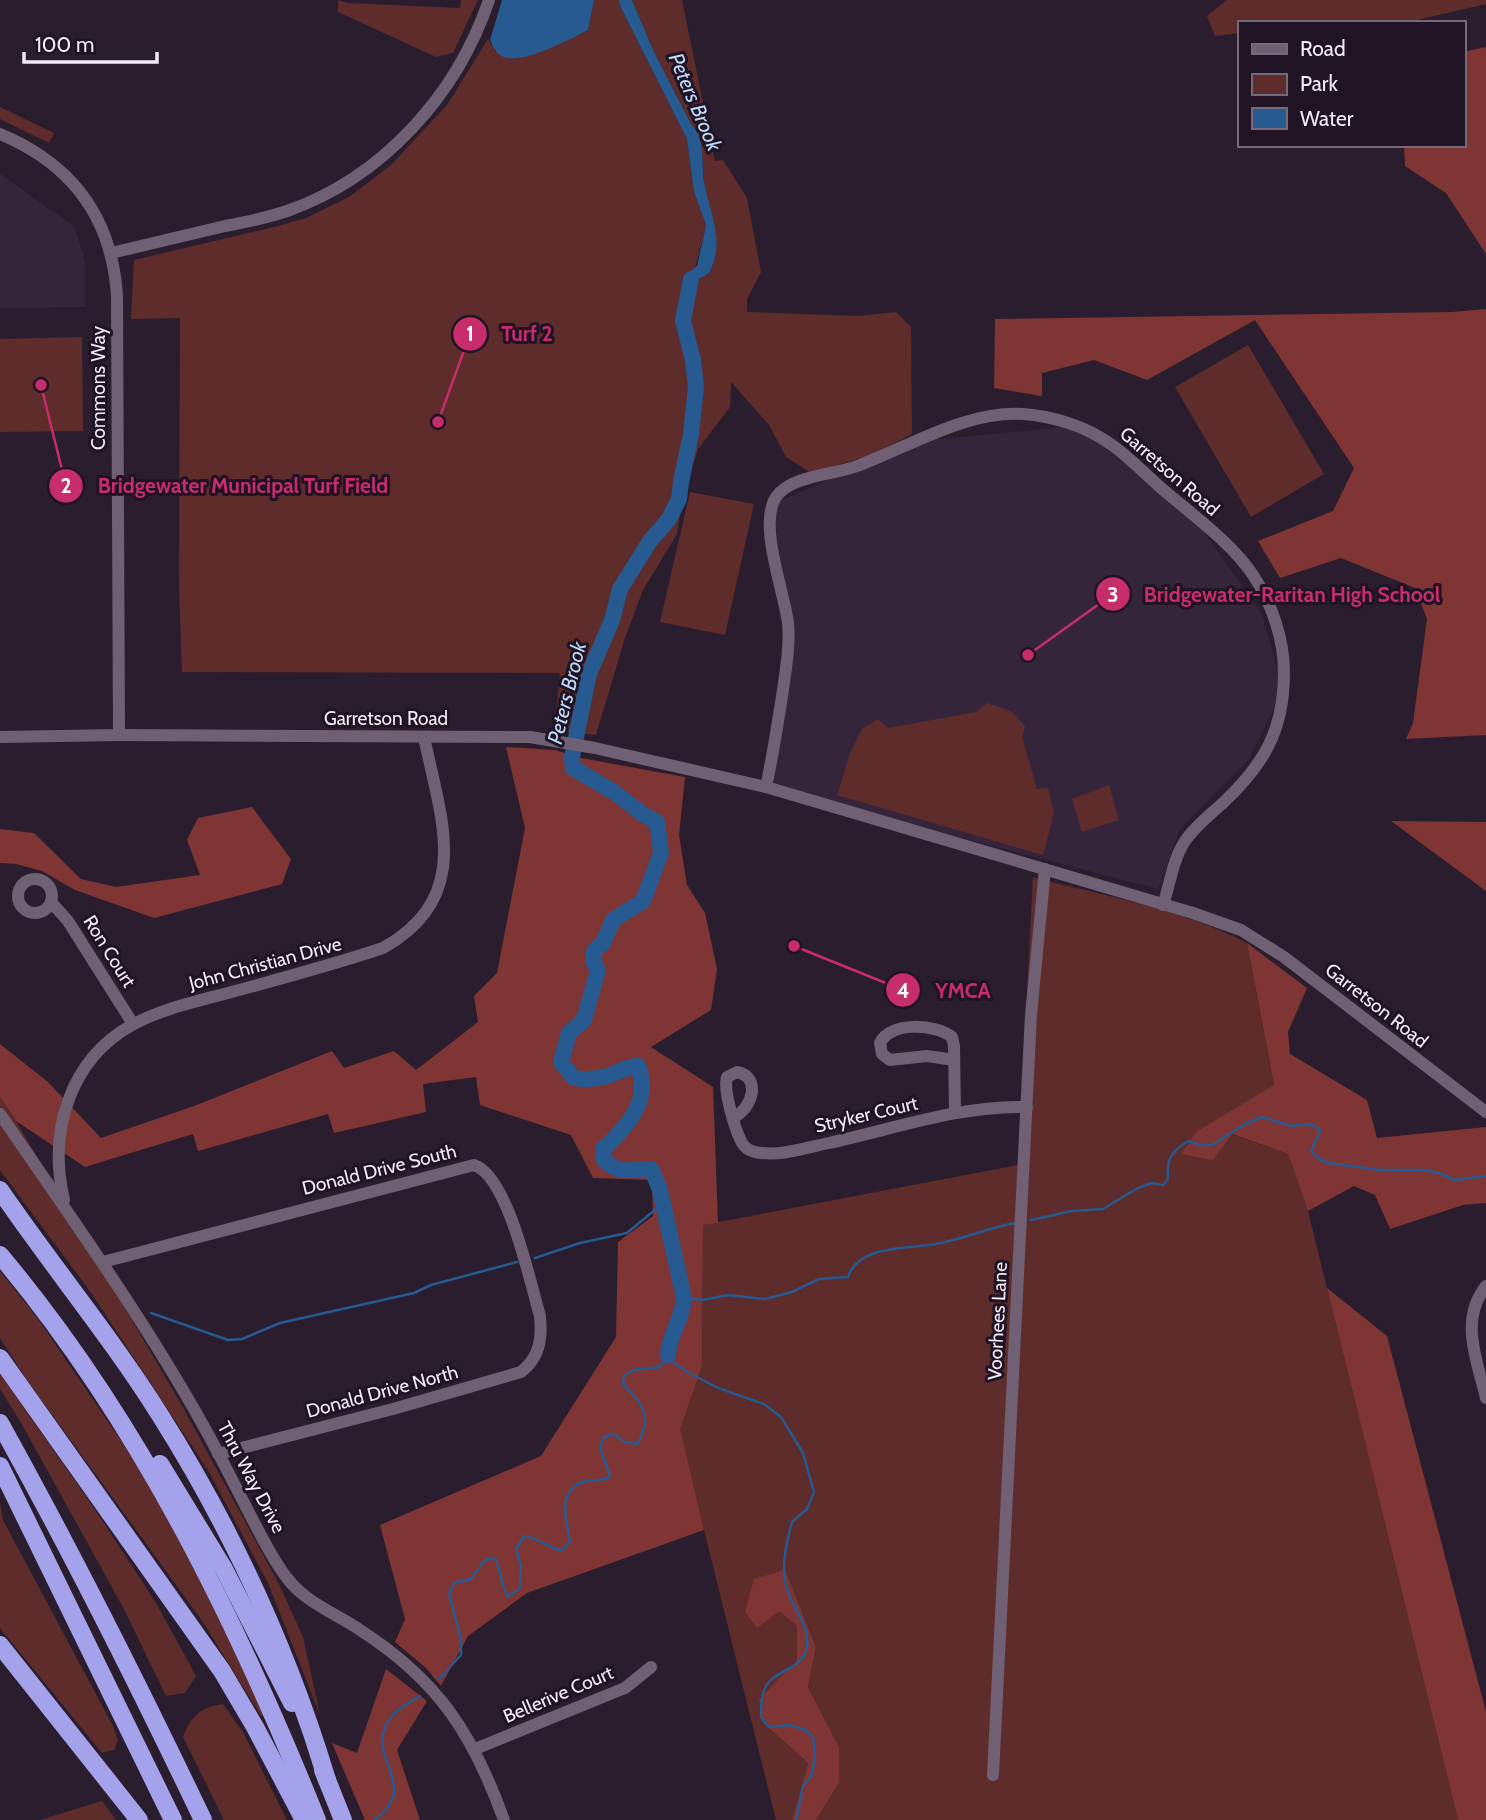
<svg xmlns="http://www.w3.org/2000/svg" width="1486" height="1820" font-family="Cabin,sans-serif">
<rect width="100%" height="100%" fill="#2a1e2e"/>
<g fill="#35253b">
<path d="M0,174L74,226L85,260V307L0,308Z"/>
<path d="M1076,426L1190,513L1262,614L1283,690L1249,759L1180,829L1158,889L767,787L788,621L773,504L919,441Z"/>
</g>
<g fill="#5e2c2a">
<path d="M338,0L348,3L460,8L461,0H478L453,53L436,57L338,12Z"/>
<path d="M594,0H619L620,6L687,139L694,192L706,225L690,288L694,281C700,277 708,277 711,269C725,240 708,211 704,182C702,162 705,139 691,124L654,52L632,0H682L715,161L723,160L747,198L761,272L747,299V312L858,316L896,312L911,327L912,434L871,455L811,473L786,457L769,425L731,382L730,407L698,449L684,492L677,534L643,590L625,638L596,735L554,730L560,673L182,672L179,585L180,318L131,319L134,260L278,226L306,218L349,197L391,165L447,105L488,39L496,52L537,53L588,30Z"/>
<path d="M1227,0H1486V4L1417,20L1380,23H1239V33L1215,36L1207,16Z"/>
<path d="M0,107L54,133L49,143L0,119Z"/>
<path d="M82,337L83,431L0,432V339Z"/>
<path d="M1248,345L1324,474L1251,517L1175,387Z"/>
<path d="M690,492L754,504L725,635L660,622Z"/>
<path d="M987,703L1011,711L1025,726L1022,737L1037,789L1048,788L1054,813L1043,855L837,795L850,753L862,729L878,719L888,728L976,712Z"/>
<path d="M1109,785L1119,820L1082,832L1072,799Z"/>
<path d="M1033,877C1104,896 1182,909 1247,943L1274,1086L1197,1131L1231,1134L1288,1154L1308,1211L1458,1820H816L839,1783V1747L808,1687L816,1647L784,1570L779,1611L797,1626V1660L759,1699L763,1723L808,1763L792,1820H776L679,1429L702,1366L703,1225L1018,1165Z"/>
<path d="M0,1097L16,1121L185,1411L279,1584L303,1637L320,1715L268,1583L209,1472L92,1294L0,1170Z"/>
<path d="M0,1271L38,1319L154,1489L220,1616L263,1715L261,1716L203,1622L27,1380L0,1338Z"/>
<path d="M0,1374L96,1511L156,1603L196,1676L185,1693L166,1696L124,1609L20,1421L0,1389Z"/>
<path d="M0,1503L3,1520L113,1726L118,1740L114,1750L102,1753L0,1628Z"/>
<path d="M223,1704L243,1732L287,1820H224L183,1737C190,1717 202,1706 223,1704Z"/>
<path d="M102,1801L116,1820H40Z"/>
</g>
<g fill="#7f3533">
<path d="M1486,47V254L1446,193L1405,166L1404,145H1463V52Z"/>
<path d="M1486,309V735L1406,739L1413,723L1427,619L1415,588L1341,558L1280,578L1258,541L1333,511L1354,468L1255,320L1147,380L1094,360L1042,373V396L994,388L995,319L1452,312Z"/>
<path d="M506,747L555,750L581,758L685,777L679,835L687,885L705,913L717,969L711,1010L651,1047L713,1087L718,1223L703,1225L702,1366L680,1429L704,1530L527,1593L468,1636L441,1686L426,1668L395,1642L405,1619L380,1525L541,1456L616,1337L618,1242L653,1216L652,1180L593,1178L571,1135L480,1105L476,1077L423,1084L426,1112L334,1133L328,1114L198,1151L193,1134L85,1167L16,1121L0,1097V1044L48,1082L101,1138L194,1106L332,1051L344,1068L394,1051L416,1070L478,1022L474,996L497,973L525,828Z"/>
<path d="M252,807L291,859L282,884L154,918L75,890L42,871L16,864L0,863V829L34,833L81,879L116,887L200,875L187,840L198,818Z"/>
<path d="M1391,821L1486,822V891Z"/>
<path d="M1247,943L1307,988L1288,1032L1290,1054L1367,1100L1377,1138L1486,1127V1203L1463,1205L1390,1229L1375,1195L1354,1186L1308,1211L1288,1154L1232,1134L1213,1160L1181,1154L1197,1131L1274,1085Z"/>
<path d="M1327,1288L1387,1336L1486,1712V1820H1458Z"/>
<path d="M785,1570L816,1647L808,1687L839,1747V1783L816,1820H792L808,1763L763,1723L759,1699L797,1660V1626L779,1611L757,1628L745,1612L754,1579Z"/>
<path d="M386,1669L427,1701L397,1750L420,1820H365L332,1743L357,1753Z"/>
</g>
<g fill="#265a90">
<path d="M502,0H594L588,30C570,39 522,65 504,57C496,54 493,47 490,40Z"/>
<path d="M619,0H632L654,52L691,124C706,139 701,162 704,182C709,210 725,240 711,269C708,277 700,277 694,281L689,298C682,285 685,274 697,266L706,225L694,192L687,139L620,6Z"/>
</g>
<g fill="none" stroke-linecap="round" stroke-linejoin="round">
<g stroke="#265a90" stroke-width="2.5">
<path d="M1031,1220L1072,1211L1103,1209L1136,1189L1152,1183L1163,1185L1168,1179C1166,1159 1172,1151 1188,1141L1201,1145H1212L1243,1125L1262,1117L1292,1126L1307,1124L1317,1127L1320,1132L1311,1151L1319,1159L1329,1163L1381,1170H1423L1439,1173L1455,1180L1486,1176"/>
<path d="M535,1258L580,1243L627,1233L662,1204"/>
<path d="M684,1298L703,1300L728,1295L765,1299L792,1292L819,1279L848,1277C859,1244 910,1249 936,1244C963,1239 988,1228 1015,1223"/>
<path d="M151,1313L228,1340L242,1339L280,1323L414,1293L431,1285L517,1262"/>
<path d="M439,1679L461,1655V1639L449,1594L454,1583L471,1579L485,1560L495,1558C502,1571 500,1585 508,1597L520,1588L521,1566L516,1549L524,1536C541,1538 550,1550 563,1550L570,1541C566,1520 557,1491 583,1482C593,1479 601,1483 610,1476L600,1447L603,1438L613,1434L625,1442L637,1444C654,1417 642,1404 623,1384L624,1376L633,1370L660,1367L668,1355L674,1363L691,1374L718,1388L764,1404L781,1417L803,1453L814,1492L807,1509L792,1522C786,1544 780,1570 788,1592C794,1609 810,1627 807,1647C804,1669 776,1669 766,1686C761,1695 761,1707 761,1717L769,1727L789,1725L806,1730L813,1737L815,1758L811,1777L803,1786L796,1820"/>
<path d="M374,1820C425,1785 358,1754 393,1715C400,1707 412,1701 420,1696"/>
</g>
<path stroke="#265a90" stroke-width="16" d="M668,1355C669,1334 683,1319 684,1298L660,1190L652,1170C630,1168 619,1177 603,1158V1149C627,1127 652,1100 638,1066C629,1066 623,1070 615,1073C602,1079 588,1080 574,1078L561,1062L569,1033L584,1020L598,970L593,961L594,951L603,943L613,920L643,901L661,853L657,822L644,815L614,792L573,768L572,757L589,674L612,620L620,589L650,541L669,519L679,499L681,482L691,434L696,387L693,360L683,321L691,279"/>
<g stroke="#6f6073" stroke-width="12">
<path d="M0,134C72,164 112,218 117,296L119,735"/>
<path d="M111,253C149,244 187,235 225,226C246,222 267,218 287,211C382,178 457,95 489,0"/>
<path d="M0,737L119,735L530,737L595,748L766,787L1193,913L1241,930L1284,957L1486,1112"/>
<path d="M766,787C773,755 778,722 783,690C786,668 790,645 788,623C784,591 758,524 776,497C791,475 836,475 860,465C912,445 966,411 1023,414C1052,416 1085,426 1109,443C1127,455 1143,472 1160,487C1191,514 1230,541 1253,575C1272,604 1284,639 1284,673C1284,730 1264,764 1224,802C1211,814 1195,826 1185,841C1173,859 1170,884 1163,905"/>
<circle cx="35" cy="896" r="17"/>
<path d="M51,902L68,921L133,1024"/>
<path d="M954,1060L927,1056L890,1060L882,1054L880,1043C890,1021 936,1024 952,1037L954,1046L955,1113"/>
<path d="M0,1114C70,1216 142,1316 203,1425C222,1459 239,1494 257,1528C266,1545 275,1563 287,1578C306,1603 335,1613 360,1630C438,1680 473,1734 504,1820"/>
<path d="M734,1117C752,1109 762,1077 737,1072L727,1077C723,1090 735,1130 742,1143C745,1148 750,1151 755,1152C779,1157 805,1148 829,1143C894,1129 960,1105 1027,1107"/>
<path d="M64,1200C48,1133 69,1060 132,1025C165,1007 203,1000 239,990C287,977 335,964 383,948C474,897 441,820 424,737"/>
<path d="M103,1262L474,1165C508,1176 530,1282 540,1316C542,1339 540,1357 521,1372L393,1409L218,1454"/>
<path d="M1486,1286C1459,1320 1477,1360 1486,1398"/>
<path d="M475,1749L625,1688L651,1667"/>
<path d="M993,1775L1031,1015L1045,869"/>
</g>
<g stroke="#a3a2ea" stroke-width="18">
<path d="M0,1190C52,1266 111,1337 160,1415C232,1529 288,1651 327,1780"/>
<path d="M0,1255C140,1422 236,1619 317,1820"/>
<path d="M0,1358L222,1671L255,1727L304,1820"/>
<path d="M0,1423C72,1553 139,1686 203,1820"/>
<path d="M160,1464L224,1569L292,1703"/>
<path d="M0,1466L173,1820"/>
<path d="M0,1645L139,1820"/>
<path d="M323,1770L343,1820"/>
</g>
</g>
<g text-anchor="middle" stroke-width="6" stroke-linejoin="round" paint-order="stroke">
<g font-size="19" fill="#f2eaf5" stroke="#201424">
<text transform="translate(98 388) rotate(-90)" y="7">Commons Way</text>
<text transform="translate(1170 471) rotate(41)" y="7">Garretson Road</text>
<text x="386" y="725">Garretson Road</text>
<text transform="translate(110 951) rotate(58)" y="7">Ron Court</text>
<text transform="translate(265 963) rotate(-15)" y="7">John Christian Drive</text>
<text transform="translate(1377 1005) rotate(38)" y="7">Garretson Road</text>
<text transform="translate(866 1114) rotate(-13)" y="7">Stryker Court</text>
<text transform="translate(379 1169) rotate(-14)" y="7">Donald Drive South</text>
<text transform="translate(997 1321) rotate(-87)" y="7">Voorhees Lane</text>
<text transform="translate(382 1391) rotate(-15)" y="7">Donald Drive North</text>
<text transform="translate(252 1477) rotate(62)" y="7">Thru Way Drive</text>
<text transform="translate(558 1694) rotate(-23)" y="7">Bellerive Court</text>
</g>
<g font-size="21" font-style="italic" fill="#bdd9f9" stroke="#201424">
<text transform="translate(695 102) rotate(67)" y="7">Peters Brook</text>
<text transform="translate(567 693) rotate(-76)" y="7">Peters Brook</text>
</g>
</g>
<path fill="none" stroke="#c72d6a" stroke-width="2.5" d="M438 422L470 334M41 385L66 486M1028 655L1113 594M794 946L903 990"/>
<g fill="#c72d6a" stroke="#201424" stroke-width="2.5">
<circle cx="438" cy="422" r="7"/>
<circle cx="41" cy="385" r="7"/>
<circle cx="1028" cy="655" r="7"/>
<circle cx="794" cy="946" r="7"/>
<circle cx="470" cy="334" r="18"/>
<circle cx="66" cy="486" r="18"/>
<circle cx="1113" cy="594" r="18"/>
<circle cx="903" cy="990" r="18"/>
</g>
<g font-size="21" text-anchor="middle" font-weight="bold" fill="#fff">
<text x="470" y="341">1</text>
<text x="66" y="493">2</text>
<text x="1113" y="602">3</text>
<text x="903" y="998">4</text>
</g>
<g font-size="21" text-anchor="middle" font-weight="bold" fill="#c72d6a" stroke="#201424" stroke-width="6" stroke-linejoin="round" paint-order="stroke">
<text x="527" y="341">Turf 2</text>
<text x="243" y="493">Bridgewater Municipal Turf Field</text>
<text x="1292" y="602">Bridgewater-Raritan High School</text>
<text x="963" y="998">YMCA</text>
</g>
<rect x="1238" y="21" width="228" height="126" fill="#201424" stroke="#746a78" stroke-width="2"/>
<rect x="1252" y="44" width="35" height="10" fill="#6f6073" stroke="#746a78" stroke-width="2"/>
<text x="1300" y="56" font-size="21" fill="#f2eaf5">Road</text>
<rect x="1252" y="74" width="35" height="21" fill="#5e2c2a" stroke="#746a78" stroke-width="2"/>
<text x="1300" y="91" font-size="21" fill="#f2eaf5">Park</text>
<rect x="1252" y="108" width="35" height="21" fill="#265a90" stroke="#746a78" stroke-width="2"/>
<text x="1300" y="126" font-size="21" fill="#f2eaf5">Water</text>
<path d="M24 52v10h133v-10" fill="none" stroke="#f2eaf5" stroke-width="3.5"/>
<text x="35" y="52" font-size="21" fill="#f2eaf5" stroke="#201424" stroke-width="5" paint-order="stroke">100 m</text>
</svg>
